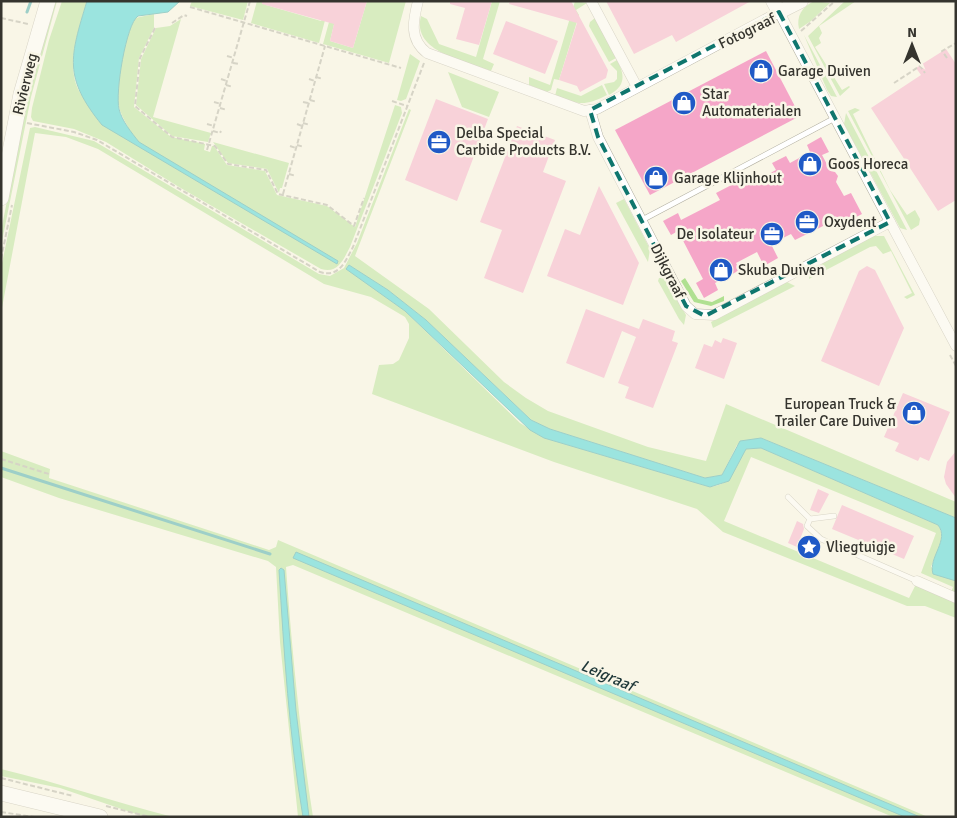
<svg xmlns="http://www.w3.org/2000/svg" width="957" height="818" font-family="Signika,sans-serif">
<rect width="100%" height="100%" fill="#f9f6e7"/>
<g fill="#b0e091">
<path d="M55,1H57L31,97L1,246V231L31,80Z"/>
<path d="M62,1H87C79,29 61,76 86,100C97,111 115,119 128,127C122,116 117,106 117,94C116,73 126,36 135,18L154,14V28L139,58L134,107L171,137L205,144L204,150L210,152L212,146H214L227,165L265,171L277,195L327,206L355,227L395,105L401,107L402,113L350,247C343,260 338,274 321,269L179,187L106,142L74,129L33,121L31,117L32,108L49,40Z"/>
<path d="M192,1H248L243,20L190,6Z"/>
<path d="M257,1H267L266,5L321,21L328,9L319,43L251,23Z"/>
<path d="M367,1H406L389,63L323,44L332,11L337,12L330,41L353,48Z"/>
<path d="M492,1H500L483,59L494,64L491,71C466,61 411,52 421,16L427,19L439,44L476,57Z"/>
<path d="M575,1L587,3L576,10L579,15L559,80L554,79L551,90L547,92L529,85V77L550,85Z"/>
<path d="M814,1L830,3L811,21L799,29C796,16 802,7 814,1Z"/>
<path d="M845,1H856L819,26L822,33L819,38L821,43L815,47L842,90L849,86L850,87L840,96L808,36Z"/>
<path d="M595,18L616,58L609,62L589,26L590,22Z"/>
<path d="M181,19L153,117L211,133L208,142L172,136L136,105L141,59L156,28L170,26Z"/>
<path d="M804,35L837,97L831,96L827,90Z"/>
<path d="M410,54L420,61L406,99L401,101L397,100Z"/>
<path d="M617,60C625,75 626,86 609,95L604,84L614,82L617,79V71L610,64Z"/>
<path d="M448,72L499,92L489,117L462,107Z"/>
<path d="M602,85L607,95C584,107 578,104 555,96L557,88L581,96Z"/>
<path d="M855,108L860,110L853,114L890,190L907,215L915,210L920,219L919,225L911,230L848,111Z"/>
<path d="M409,109L411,110L355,256L429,309L504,382L526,398L548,411L648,447L706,461L726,404L956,502V518L761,438L737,445L722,475L705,478L550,429L531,420L426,320L388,290L349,265L347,269L405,311L520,423L544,438L710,487C740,483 729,464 746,449L761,448L938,525C947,537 936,554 931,567L956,579V594L951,592L953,587L921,573L936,533L751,457L724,521L909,598L916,584L956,600V618L925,606H907L723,532L697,509L554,462L372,394L379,365L393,364L399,360L409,338V324L405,317L371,297L324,284L98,149L66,137L35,133L1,313V268L30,128L35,127L94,141L319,274L330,276L344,268L357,243Z"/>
<path d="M846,113L907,230L900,228L844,124Z"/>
<path d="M213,142L289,163L282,188H280L279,193L267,169L228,163Z"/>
<path d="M624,199L650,249L648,262L616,203Z"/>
<path d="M874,236H884L915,295L907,299L904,297L912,293L891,251L883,254L876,246L870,247L809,279L810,269Z"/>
<path d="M659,278H665L686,315L684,325L679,319L658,281Z"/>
<path d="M685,278L698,299L712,302L724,296V301L711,306L694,302L681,281Z"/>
<path d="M787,282L795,286L713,328L711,322Z"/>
<path d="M1,451L50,469L49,478L269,550L276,547L278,540L928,817H893L293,565L286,567C292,651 300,734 313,817H298L280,642L276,567L268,561L59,498L1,477Z"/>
<path d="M1,769C59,783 115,802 173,817H148L136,814L60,788L1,776Z"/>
</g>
<g fill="#29cfd4" stroke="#2da0a2">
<path d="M87,1H180L168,12L138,16C126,24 115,93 119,109C122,121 131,132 139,142L338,261L337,264L102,125C63,77 70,57 87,1Z"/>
<path d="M349,265L388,290L426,320L531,420L550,429L705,478L722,475L740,441L761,438L956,518V581L933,574C928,557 950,540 938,525L761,448L746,449L729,481L710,487L544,438L530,430L405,311L346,269Z"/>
<path d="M296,552L920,817H905L293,558Z"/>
<path d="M281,568L284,570L296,711L309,817H303C289,735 284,652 279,570Z"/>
</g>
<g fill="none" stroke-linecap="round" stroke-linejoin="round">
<g stroke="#2da0a2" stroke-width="3">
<path d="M27,12L31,1"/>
<path d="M1,468L270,554"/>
</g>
</g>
<g fill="#f5a6c8">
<path d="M262,1H367L353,48L330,41L334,24L262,4Z"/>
<path d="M450,1H492L479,45L456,39L465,8L450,4Z"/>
<path d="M510,1H571L608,70L606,78L580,92L577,86L559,80L577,23L509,4Z"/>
<path d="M606,1H751L676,42L672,35L634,54Z"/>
<path d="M506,21L558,41L545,74L493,54Z"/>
<path d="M946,49L956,64V200L938,211L871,108L921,75L916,68Z"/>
<path d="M766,51L800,116L650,195L615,130Z"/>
<path d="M436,99L488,119L457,201L405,180Z"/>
<path d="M517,126L555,140L543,172L566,181L523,293L484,278L502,230L480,222Z"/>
<path d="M821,137L829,152L822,155L830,170L835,172L838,176L836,182L844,196L851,193L862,214L841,225L837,219L795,240L791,234L771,244L778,258L764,266L757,252L736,263L740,270L715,283L718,290L704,298L696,283L703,279L678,231L671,235L663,221L678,213L681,220L720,200L716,193L745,178L748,185L776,170L772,163L786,156L790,163L810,152L807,145Z"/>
<path d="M599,186L639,263L623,305L547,276L565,229L580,235Z"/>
<path d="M867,266L875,270L904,328L879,386L821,361L859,271Z"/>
<path d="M586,309L639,329L643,319L675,331L672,341L678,343L653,408L625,398L629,387L618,383L636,337L622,331L604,378L566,363Z"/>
<path d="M723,338L737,343L724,379L695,368L704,344L712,347L715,340L721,343Z"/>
<path d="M903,393L950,412L929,461L920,457L918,461L895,451L899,443L884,437Z"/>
<path d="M956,451V498L946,484L944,477L947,462Z"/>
<path d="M818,489L829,494L819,513L810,510Z"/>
<path d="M842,505L914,536L904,559L832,529Z"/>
<path d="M797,521L803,524L804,529L797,547L788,543Z"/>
</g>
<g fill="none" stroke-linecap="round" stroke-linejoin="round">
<g stroke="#b1aea0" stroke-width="6">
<g id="lane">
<path d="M642,220L835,118"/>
<path d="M788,497L810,519"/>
<path d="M834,516L810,519L807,526L821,539L917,581"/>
</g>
</g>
<g stroke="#b1aea0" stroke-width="11">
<g id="street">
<path d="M418,1C413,21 409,39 427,53L584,111L597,109L779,12L890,222"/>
<path d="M591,1L637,87"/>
<path d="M590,110L598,137L686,306L695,314L714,315L890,222L956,346"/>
<path d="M917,581L956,598"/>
</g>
</g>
<g stroke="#b1aea0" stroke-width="15">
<path id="secondary" d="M773,1L779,12L801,1"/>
</g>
<g stroke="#b1aea0" stroke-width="16">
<g id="primary">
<path d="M1,198L21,94L48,1"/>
<path d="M1,793L100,817"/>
</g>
</g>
<g stroke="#acaa9e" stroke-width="2" stroke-dasharray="5 2.5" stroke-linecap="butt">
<path d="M190,7L401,68"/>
<path d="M1,18L28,24"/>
<path d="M172,23L184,15L187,16"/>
<path d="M155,28L140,58L135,106L172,137L215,146L228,164L266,170L278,194L327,205L354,226L364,198"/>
<path d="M801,31L835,1"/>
<path d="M227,56L234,58"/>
<path d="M947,58L942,51L956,43"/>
<path d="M233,63L239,64"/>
<path d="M316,77L323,79"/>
<path d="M221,79L227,81"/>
<path d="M309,79L315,81"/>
<path d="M894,83L920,66L925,73"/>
<path d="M226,85L233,87"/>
<path d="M310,100L317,102"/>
<path d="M392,101L407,106"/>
<path d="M214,102L221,104"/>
<path d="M303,102L308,103"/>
<path d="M220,108L227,110"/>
<path d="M27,123L74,132L97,140L320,272C339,278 345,262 353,247L424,63"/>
<path d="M303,123L310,125"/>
<path d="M207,124L214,126"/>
<path d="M297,124L302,126"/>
<path d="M213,131L220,133L221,131"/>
<path d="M297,145L304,147"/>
<path d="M290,146L296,148"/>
<path d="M207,150L250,1"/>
<path d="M289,174L296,176"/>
<path d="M283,194L325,46"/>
<path d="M1,259L12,205"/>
<path d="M950,355L956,366"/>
<path d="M1,459L49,474"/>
<path d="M1,778L73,796"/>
<path d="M106,806L150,817"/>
<path d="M1,812L34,817"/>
</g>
<use href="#lane" stroke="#fff" stroke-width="5"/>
<use href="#street" stroke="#fff" stroke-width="10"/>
<use href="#secondary" stroke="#fff" stroke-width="14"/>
<use href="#primary" stroke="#fff" stroke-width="15"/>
</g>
<path d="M0 0H957V818H0ZM779,12L890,222L705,316L686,306L598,137L590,110Z" fill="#f9f6e7" fill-opacity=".55" fill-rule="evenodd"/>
<path fill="none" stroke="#0f766e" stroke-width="4" stroke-dasharray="10 6" stroke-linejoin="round" d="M779,12L890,222L705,316L686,306L598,137L590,110Z"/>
<defs>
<g id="shop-disc" transform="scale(1.25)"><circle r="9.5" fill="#1f59c6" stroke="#f9f6e7"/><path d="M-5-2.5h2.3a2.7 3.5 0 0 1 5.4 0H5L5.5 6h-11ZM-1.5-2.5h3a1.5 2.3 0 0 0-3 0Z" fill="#fff"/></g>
<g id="office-disc" transform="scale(1.25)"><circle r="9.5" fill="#1f59c6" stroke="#f9f6e7"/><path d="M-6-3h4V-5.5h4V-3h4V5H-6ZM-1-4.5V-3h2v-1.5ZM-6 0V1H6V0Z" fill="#fff"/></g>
<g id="sight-disc" transform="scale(1.25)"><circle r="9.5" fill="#1f59c6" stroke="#f9f6e7"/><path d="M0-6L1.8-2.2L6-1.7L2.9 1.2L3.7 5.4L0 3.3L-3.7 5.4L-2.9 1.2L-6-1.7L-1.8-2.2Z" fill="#fff"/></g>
</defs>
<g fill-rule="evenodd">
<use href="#shop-disc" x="761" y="71"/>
<use href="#shop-disc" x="684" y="103"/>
<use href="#office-disc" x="439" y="142"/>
<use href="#shop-disc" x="810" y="164"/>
<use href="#shop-disc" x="656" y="178"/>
<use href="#office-disc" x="807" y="222"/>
<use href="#office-disc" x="772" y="234"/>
<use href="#shop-disc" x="721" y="270"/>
<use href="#shop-disc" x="914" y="413"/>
<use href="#sight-disc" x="809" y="547"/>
</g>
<g text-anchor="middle" stroke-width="5" stroke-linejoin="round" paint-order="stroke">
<g font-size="15" fill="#35342e" stroke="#f9f6e7">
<text transform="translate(747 31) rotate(-26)" y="5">Fotograaf</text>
<text transform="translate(25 84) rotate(-76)" y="5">Rivierweg</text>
<text transform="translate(668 271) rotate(63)" y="5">Dijkgraaf</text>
</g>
<g font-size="15" fill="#35342e" stroke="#f9f6e7" text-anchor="start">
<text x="778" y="76">Garage Duiven</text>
<text x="702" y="99">Star<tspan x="702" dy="17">Automaterialen</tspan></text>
<text x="456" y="138">Delba Special<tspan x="456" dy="17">Carbide Products B.V.</tspan></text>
<text x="828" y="169">Goos Horeca</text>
<text x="674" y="183">Garage Klijnhout</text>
<text x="824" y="227">Oxydent</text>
<text x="754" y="239" text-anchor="end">De Isolateur</text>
<text x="738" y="275">Skuba Duiven</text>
<text x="896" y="409" text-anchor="end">European Truck &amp;<tspan x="896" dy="17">Trailer Care Duiven</tspan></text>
<text x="826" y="552">Vliegtuigje</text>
</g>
<g font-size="16" font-style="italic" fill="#1e3738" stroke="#f9f6e7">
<text transform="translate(608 675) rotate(23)" y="6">Leigraaf</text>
</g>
</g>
<rect width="957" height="818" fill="none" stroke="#35342e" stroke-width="5"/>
<g transform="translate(912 45)" stroke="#f9f6e7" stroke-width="4" paint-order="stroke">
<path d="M0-4L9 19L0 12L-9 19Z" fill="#35342e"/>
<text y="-8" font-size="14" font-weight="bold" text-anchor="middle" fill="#35342e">N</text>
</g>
</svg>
